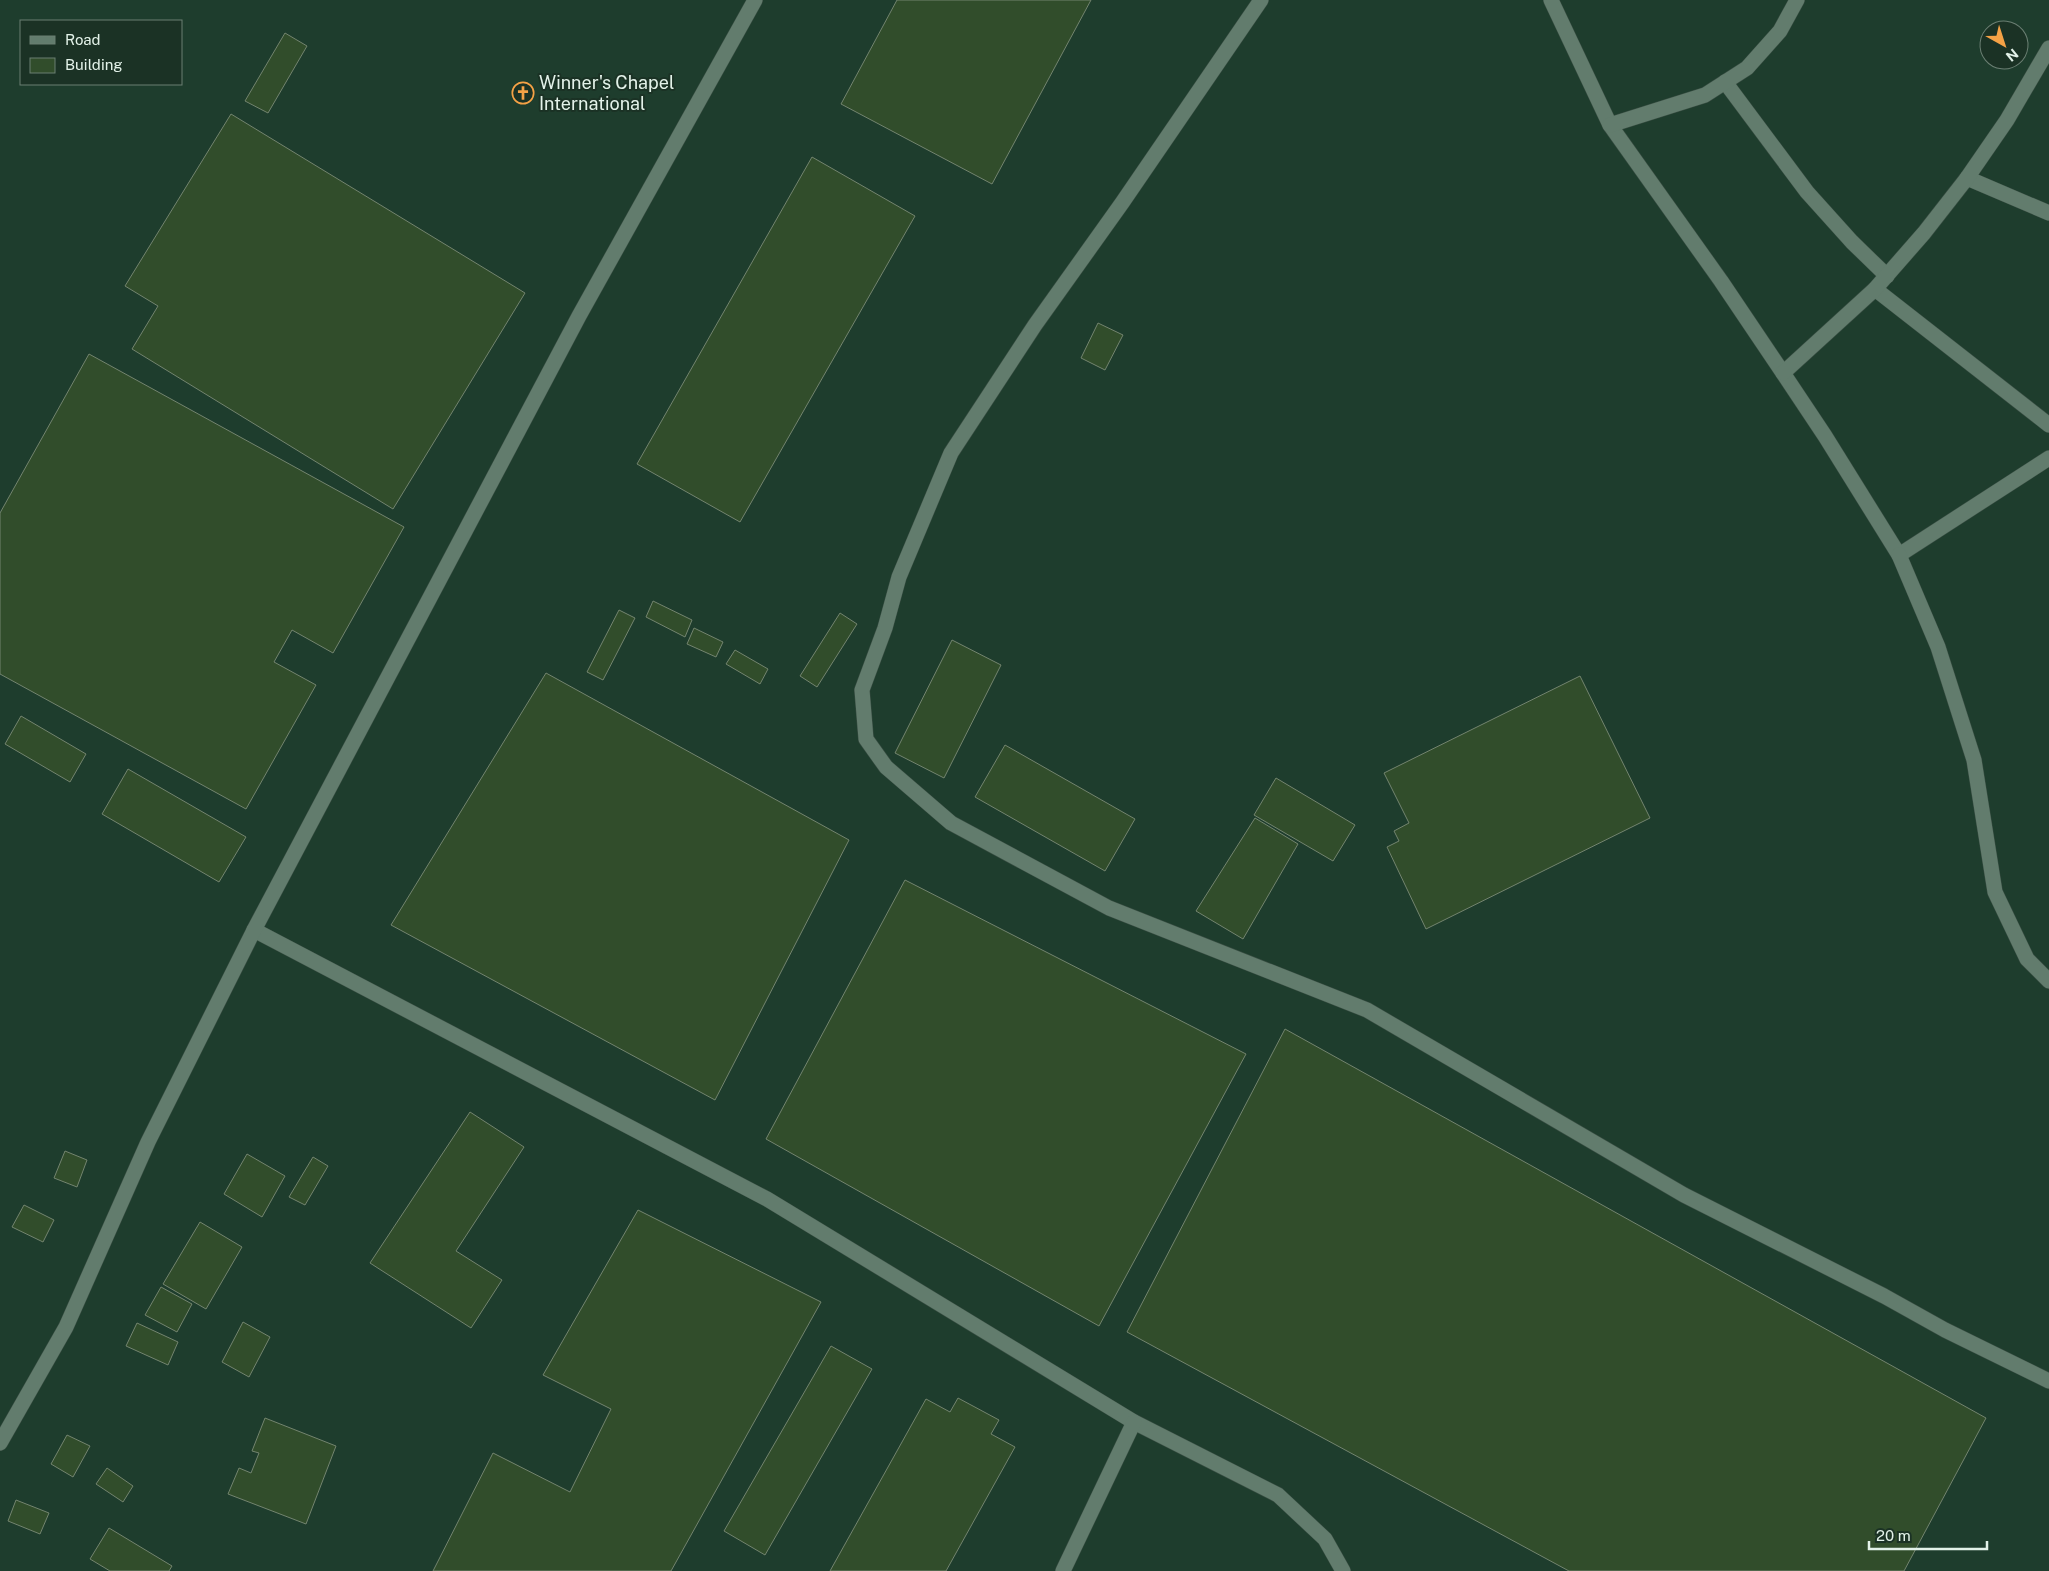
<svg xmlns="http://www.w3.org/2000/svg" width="2049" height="1571" font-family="'Public Sans',sans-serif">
<rect width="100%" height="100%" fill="#1b3225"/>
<path fill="#1e3d2d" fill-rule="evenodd" d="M0,0H2049V1571H0ZM21,21H181V84H21ZM1989,30H2019V60H1989Z"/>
<g fill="#314d2b" stroke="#73846f">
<path d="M897,0H1091L992,184L841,104Z"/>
<path d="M285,33L307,46L268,113L245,101Z"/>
<path d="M231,114L525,293L393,509L132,349L158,306L125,286Z"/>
<path d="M812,157L915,216L740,522L637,464Z"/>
<path d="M1098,323L1123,335L1105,370L1081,358Z"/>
<path d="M89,354L404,527L333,653L292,630L274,662L316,685L246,809L0,674V513Z"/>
<path d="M653,601L692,620L685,637L646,617Z"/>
<path d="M619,610L635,618L603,680L587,672Z"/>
<path d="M840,613L857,624L817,687L800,676Z"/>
<path d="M694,628L723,642L716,657L687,644Z"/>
<path d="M952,640L1001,665L944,778L895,753Z"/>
<path d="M735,650L768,669L760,684L726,664Z"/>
<path d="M546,673L849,840L715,1100L391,925Z"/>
<path d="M1580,676L1650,818L1426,929L1387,847L1399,841L1394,831L1409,823L1384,773Z"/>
<path d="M21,716L86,754L70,782L5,744Z"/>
<path d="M1005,745L1135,819L1105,871L975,797Z"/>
<path d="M128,769L246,837L219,882L102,814Z"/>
<path d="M1276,778L1355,825L1333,861L1254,815Z"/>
<path d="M1255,818L1298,844L1243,939L1196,911Z"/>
<path d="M905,880L1246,1054L1099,1326L766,1139Z"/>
<path d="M1285,1029L1986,1418L1904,1571H1569L1127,1332Z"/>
<path d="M470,1112L524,1147L456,1251L502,1280L471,1328L370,1263Z"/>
<path d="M65,1151L87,1160L77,1187L54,1178Z"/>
<path d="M247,1154L285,1176L262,1217L224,1194Z"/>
<path d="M313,1157L328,1166L305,1205L289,1197Z"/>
<path d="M24,1205L54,1220L43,1242L12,1227Z"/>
<path d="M638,1210L821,1302L671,1571H433L493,1453L570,1492L611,1409L543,1375Z"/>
<path d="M200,1222L242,1247L206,1309L163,1284Z"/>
<path d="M161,1287L192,1304L177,1332L145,1315Z"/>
<path d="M243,1322L270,1337L249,1377L222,1362Z"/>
<path d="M137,1323L178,1342L168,1365L126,1346Z"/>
<path d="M831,1346L872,1369L765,1555L724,1531Z"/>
<path d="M958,1398L999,1420L991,1434L1015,1447L946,1571H830L926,1399L950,1412Z"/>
<path d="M265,1418L336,1446L306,1524L228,1494L239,1468L251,1473L259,1453L252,1451Z"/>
<path d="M67,1435L90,1446L73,1477L51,1464Z"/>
<path d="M107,1468L133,1486L123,1502L96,1484Z"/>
<path d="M16,1500L49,1513L40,1534L8,1521Z"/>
<path d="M109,1528L172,1566L169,1571H110L90,1559Z"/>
</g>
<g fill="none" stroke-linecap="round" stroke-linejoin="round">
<g stroke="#394e43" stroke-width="16">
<g id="service">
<path d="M1261,0L1122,203L1035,325L951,453L899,577L885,628L862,690L866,739L886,767L951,823L1109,908L1367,1010L1684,1195L1884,1296L1945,1330L2049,1381"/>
<path d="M1551,0L1610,125L1721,281L1783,373L1825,436L1899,555L2049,458"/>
<path d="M1725,82L1807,192L1852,242L1887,276"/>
<path d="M1610,125L1705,95L1747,68L1780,31L1797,0"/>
<path d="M1967,178L2049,213"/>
<path d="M1875,289L2049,425"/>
<path d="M1783,373L1875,289L1924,233L1967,178L2007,120L2049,48"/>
<path d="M1899,555L1938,647L1974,760L1995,892L2027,959L2049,981"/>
</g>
</g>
<g stroke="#394e43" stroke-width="16">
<g id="minor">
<path d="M254,930L767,1199L1134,1422L1278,1495L1325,1539L1343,1571"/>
<path d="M0,1443L66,1327L148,1142L254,930L579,316L755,0"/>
<path d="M1063,1571L1134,1422"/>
</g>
</g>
<use href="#service" stroke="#627c6d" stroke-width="15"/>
<use href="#minor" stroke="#627c6d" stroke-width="15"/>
</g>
<defs>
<g id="church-ring" transform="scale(1.125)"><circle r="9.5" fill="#1b3225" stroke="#f5a246" stroke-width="1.5"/><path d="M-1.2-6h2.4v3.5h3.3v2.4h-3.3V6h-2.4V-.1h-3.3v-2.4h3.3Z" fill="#f5a246"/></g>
</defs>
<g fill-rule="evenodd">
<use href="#church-ring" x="523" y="93"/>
</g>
<g text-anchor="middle" stroke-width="4" stroke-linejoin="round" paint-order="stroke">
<g font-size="18" fill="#e3f2e9" stroke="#1b3225" text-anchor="start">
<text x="539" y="89">Winner's Chapel<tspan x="539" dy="21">International</tspan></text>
</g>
</g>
<rect x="20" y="20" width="162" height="65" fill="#1b3225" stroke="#6b7f73"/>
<rect x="30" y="36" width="25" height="8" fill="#627c6d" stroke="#6b7f73"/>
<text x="65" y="45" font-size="15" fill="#e3f2e9">Road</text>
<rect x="30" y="58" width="25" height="15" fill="#314d2b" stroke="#6b7f73"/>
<text x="65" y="70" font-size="15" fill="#e3f2e9">Building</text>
<g transform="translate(2004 45) rotate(141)"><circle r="24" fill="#1b3225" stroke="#6b7f73"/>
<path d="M0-4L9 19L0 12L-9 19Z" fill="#f5a246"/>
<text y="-8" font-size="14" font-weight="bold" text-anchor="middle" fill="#e3f2e9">N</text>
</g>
<path d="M1869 1541v8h118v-8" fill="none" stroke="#e3f2e9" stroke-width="2.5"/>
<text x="1876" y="1541" font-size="15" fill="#e3f2e9" stroke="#1b3225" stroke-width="4" paint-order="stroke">20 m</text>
</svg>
